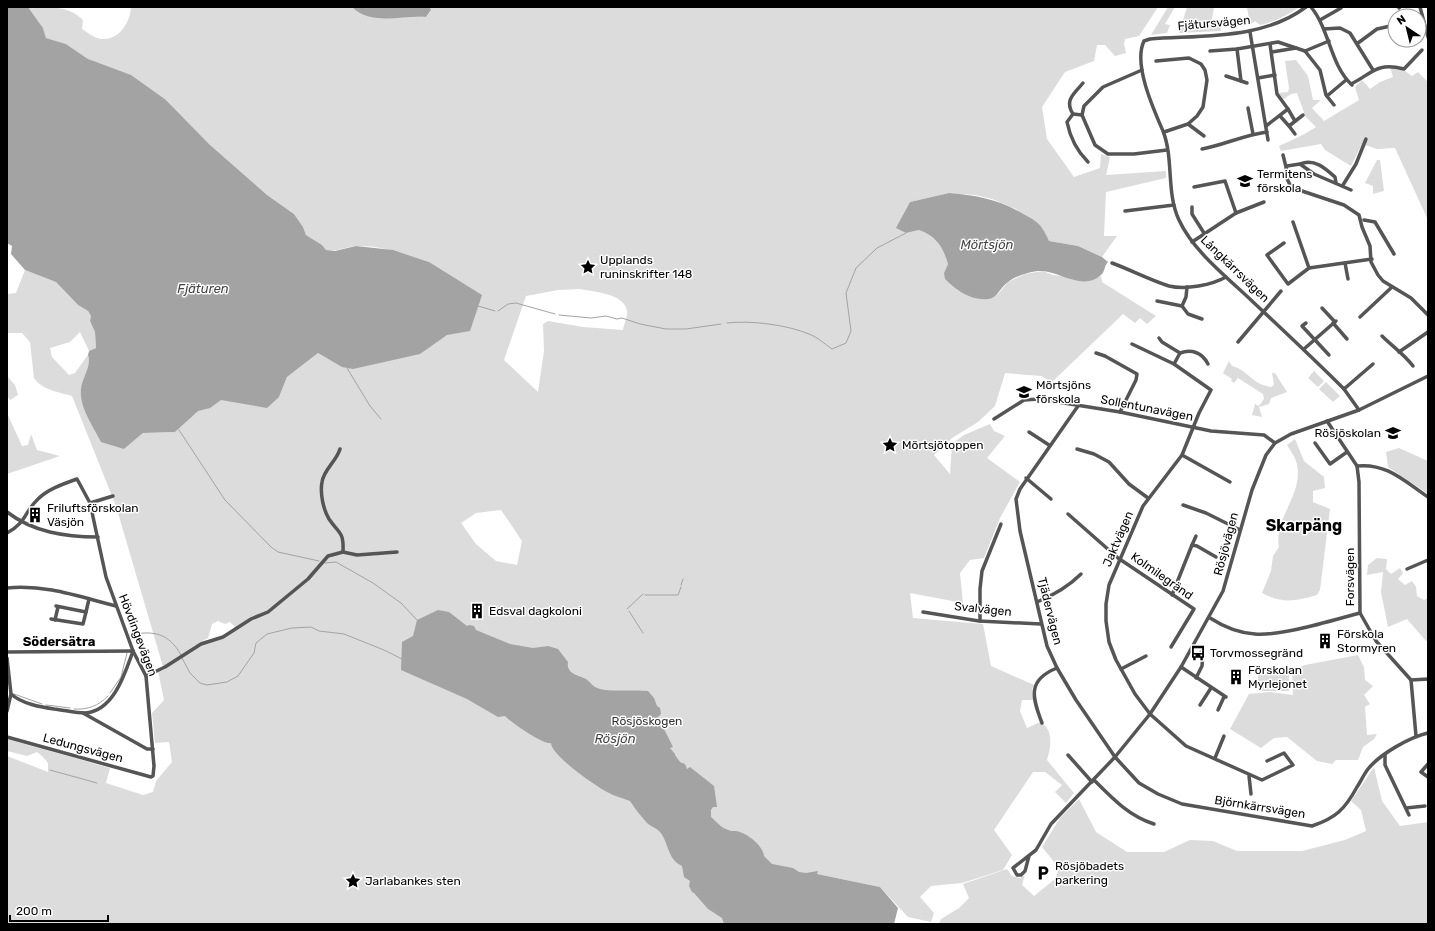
<svg xmlns="http://www.w3.org/2000/svg" width="1435" height="931" font-family="Rubik,sans-serif">
<rect width="100%" height="100%" fill="#fff"/>
<g fill="#dcdcdc" fill-rule="evenodd">
<path d="M28,7C47,7 69,5 83,20L82,29C88,33 96,39 102,39C120,40 130,22 131,7H352C368,24 405,15 426,17L431,11L430,7H1158L1139,36L1125,39L1124,44L1126,53L1115,56L1105,45H1097L1094,61L1065,72L1042,107L1047,139L1074,177L1100,168L1101,154L1110,157L1106,175L1166,171V178L1106,192L1104,236H1117L1102,257L1078,246L1049,241L1042,228L1016,209L992,199L975,195L949,193L910,202L897,228L906,233L919,230C936,236 943,247 948,264L944,273L951,285L967,295L979,299L998,294L1008,282L1025,274L1043,271L1053,275L1093,280L1101,276L1102,282L1156,316L1147,324L1140,318L1135,323L1123,314L1052,382L1041,376L1005,373L995,406L978,422L952,438L934,455L950,474L952,444L964,435L990,424L994,431L1005,436L987,458L1020,482L1000,518L984,558L970,560L960,573L963,603L910,593L913,618L983,624L991,666L1034,685L1032,689L1033,700H1022L1020,711L1027,728L1040,722C1054,729 1051,747 1047,760L1074,793L1066,803L1055,792L1062,785L1045,772H1033L994,830L1012,855L1003,870L962,883L931,886L920,897L934,913L931,922L908,917L880,887L817,874L802,924H7V756L48,772V763L42,756L37,752L27,756L7,751V739L110,768L106,783L143,795L153,792L156,781L172,762L169,742L155,743L152,713L164,700L158,671L164,670L116,506L72,396C59,392 42,390 34,378L30,342L22,333H7V294L16,293L25,270L56,282L78,305L88,311L91,316L90,321L95,332L96,348L89,351L80,332L70,342L50,348L52,357L69,375L75,373L88,355C92,365 84,380 81,389L124,449L143,433L175,432L207,398L279,397L287,377L318,353L341,366L447,335L429,262C405,254 381,245 356,246C345,247 337,252 326,250L322,245L306,235L303,227L294,214L267,195L209,144L166,100L88,59L66,44L46,38L43,28ZM580,289C594,292 624,293 627,311C628,316 624,324 623,330L583,327L548,321L543,324L544,351L538,392L504,360L526,296L558,290ZM501,510L522,541L517,565L496,561L476,544L461,523L476,513ZM218,621L225,624L230,622L235,627C227,636 213,639 202,641L208,638L212,624Z"/>
<path d="M1168,7H1175L1165,24L1170,25L1167,33L1151,35Z"/>
<path d="M1187,7H1214L1212,19L1220,20L1221,31L1179,33Z"/>
<path d="M1247,7H1299C1288,15 1274,22 1260,25L1255,21L1250,25Z"/>
<path d="M1296,60L1308,76L1313,100H1321L1312,108L1324,121L1359,100L1355,87L1362,80L1370,89L1380,82L1393,77L1390,67L1405,71L1412,76L1418,72L1428,82V220L1395,148L1377,149L1362,144L1351,166L1325,150L1321,144L1281,151L1279,146C1292,140 1304,135 1316,127L1303,114L1304,112L1297,93L1291,94L1282,100L1278,93L1288,92L1289,88L1285,61Z"/>
<path d="M1377,160H1380L1384,191L1373,194V186L1365,183Z"/>
<path d="M1229,361L1232,366C1247,369 1251,384 1271,387L1274,385L1272,373H1275L1287,392L1271,398L1269,404L1259,407L1262,417L1252,415L1255,404L1259,406L1264,399L1263,394L1238,378L1234,383L1231,381L1232,379L1223,373Z"/>
<path d="M1314,371L1324,381L1318,387L1308,378Z"/>
<path d="M7,376L15,385L18,395L10,400L7,396Z"/>
<path d="M1326,382L1340,396L1333,402L1319,389Z"/>
<path d="M7,413L22,446L28,445L31,434L37,450L60,456L7,474Z"/>
<path d="M1295,439L1304,461L1324,477L1325,488L1313,491V502L1330,509L1320,590L1317,595C1296,601 1283,604 1262,593L1271,571L1273,556L1279,547C1273,518 1306,492 1296,461C1294,455 1290,450 1287,445Z"/>
<path d="M1399,448L1428,461V494L1388,467L1386,452Z"/>
<path d="M1377,558L1387,559L1386,569L1391,574L1400,568L1403,573L1398,579L1405,585L1412,581L1416,587L1417,596L1424,600L1428,598V640L1426,641L1407,619L1388,627L1381,592L1383,572L1367,575L1368,565Z"/>
<path d="M1358,655L1364,667L1365,680L1373,686L1364,695L1370,704L1365,707L1367,735L1377,734L1374,739L1363,747L1358,760H1336L1332,764L1317,761L1287,737L1274,738L1261,748L1230,729L1249,694L1270,692L1293,695L1292,671L1305,665Z"/>
<rect x="1258" y="674" width="31" height="17"/>
<path d="M1374,767L1382,801L1400,826L1428,822V924H939L941,919L959,908L969,898L963,884L1007,869L1012,876L1020,878L1025,875L1022,885L1034,896L1055,879L1059,868L1042,847L1060,818L1079,799L1096,832L1127,852H1164L1190,840L1213,841L1237,851H1302L1345,840L1366,831L1361,810L1351,801Z"/>
</g>
<g fill="#a3a3a3">
<path d="M7,7H28L43,28L46,38L66,44L88,59L131,75L166,100L209,144L267,195L294,214L303,227L306,235L322,245L326,250L335,251L356,246L393,250L429,262L482,295L470,331L447,335L420,354L353,369L342,367L318,353L287,377L279,397L267,408L221,400L210,408L198,411L175,432L143,433L124,449L101,442C93,426 79,407 81,389C82,378 92,366 88,355L89,351L96,348L95,332L90,321L91,316L88,311L78,305L56,282L25,270L11,254L12,246L7,243Z"/>
<path d="M352,7H430L431,10L426,17C403,15 371,26 352,7Z"/>
<path d="M949,193C976,195 1001,200 1025,215C1031,218 1038,222 1042,228C1045,232 1047,237 1049,241L1078,246L1102,257L1108,262C1104,266 1105,272 1101,275C1084,291 1059,272 1043,271C1033,270 1015,276 1008,282C1000,287 998,298 988,299C971,301 956,290 945,279L944,273L948,264C943,247 936,236 919,230L906,233L896,228L910,202Z"/>
<path d="M438,610L449,612L467,626L469,625L474,626L476,630L510,644L533,648L548,646L558,649L568,662C566,674 578,675 586,679C589,681 592,685 595,687C604,693 635,689 648,691L654,698L657,706L660,708L661,714L658,717L673,747L670,748L675,754V755L680,762L685,764L687,769L690,767L714,786L717,807H713L711,810V817C717,822 720,827 728,830C732,832 736,830 740,832C749,835 763,846 764,856L772,864L793,868L799,872L806,873L818,871L817,874L880,887L898,908L894,924H724L722,918L708,909L694,893L692,892L689,886L690,881L684,877L682,866C667,859 669,843 660,832C657,828 651,827 647,823C641,816 635,809 630,801C623,798 614,796 607,792C594,785 551,755 551,743C544,745 513,724 505,716L498,717L467,699L401,670L402,642L413,636L417,620Z"/>
</g>
<g fill="none" stroke-linecap="round" stroke-linejoin="round">
<g stroke="#a3a3a3" stroke-width="1">
<path d="M478,306L495,311"/>
<path d="M498,311L508,304L516,303L555,314"/>
<path d="M559,315L591,318L606,316L617,319L622,318L640,324L666,329H686L721,324"/>
<path d="M727,323C750,320 788,325 809,334C817,337 825,344 832,349L846,343L851,331L846,293L856,268L877,248L906,233"/>
<path d="M347,368L370,406L381,419"/>
<path d="M179,430L225,500L271,547L278,552L319,561"/>
<path d="M325,563L336,562L373,583L401,603L417,620"/>
<path d="M681,585L683,579"/>
<path d="M645,595H678L681,587"/>
<path d="M627,609L643,594"/>
<path d="M629,611L643,633"/>
<path d="M130,635C153,630 169,633 181,655"/>
<path d="M182,658L190,673L200,683L207,685L227,682L238,676L254,653L256,643L267,634L292,628L311,627L319,631L344,634L384,650L402,659"/>
<path d="M110,693L121,677L127,653"/>
<path d="M14,694L42,704"/>
<path d="M46,705L70,708"/>
<path d="M74,709C88,710 98,706 108,696"/>
<path d="M50,770L97,783"/>
</g>
<g stroke="#555" stroke-width="3.5">
<path d="M1306,7C1262,40 1202,35 1150,39L1144,41C1133,64 1153,108 1163,131C1174,159 1166,193 1179,220C1193,251 1228,278 1252,301C1283,330 1314,359 1344,389L1359,410"/>
<path d="M1311,7C1330,30 1330,65 1352,85"/>
<path d="M1420,7L1428,37"/>
<path d="M1399,8L1400,7"/>
<path d="M1320,20L1341,8"/>
<path d="M1324,29L1340,28L1350,33L1373,70"/>
<path d="M1250,32L1268,140"/>
<path d="M1358,43L1377,29L1395,25"/>
<path d="M1270,44L1277,94L1288,109"/>
<path d="M1237,49L1241,81"/>
<path d="M1210,51L1237,49L1278,42L1305,51L1320,70L1326,95L1334,105"/>
<path d="M1305,51L1329,41"/>
<path d="M1272,52L1296,48"/>
<path d="M1156,61L1189,58L1201,64L1205,70L1207,80L1203,107L1197,116L1188,124L1164,132"/>
<path d="M1142,70L1103,87L1084,106L1082,115L1095,145L1108,154H1134L1167,150"/>
<path d="M1226,76L1247,83"/>
<path d="M1258,78L1275,75"/>
<path d="M1351,84C1373,73 1376,62 1404,69L1422,50"/>
<path d="M1327,96L1346,80"/>
<path d="M1248,108L1253,134"/>
<path d="M1073,114C1064,100 1074,94 1083,83"/>
<path d="M1082,115L1073,114L1067,122C1070,137 1077,151 1088,162"/>
<path d="M1280,116L1289,126L1303,115"/>
<path d="M1188,124L1204,136"/>
<path d="M1266,126L1288,109L1295,121"/>
<path d="M1289,126L1295,134"/>
<path d="M1202,149C1224,145 1244,135 1267,132"/>
<path d="M1283,155L1286,167"/>
<path d="M1300,164C1314,158 1325,168 1335,177L1336,183"/>
<path d="M1343,185L1356,164L1366,139"/>
<path d="M1194,187L1225,181L1236,213"/>
<path d="M1351,190L1314,174L1300,164L1287,166C1284,173 1287,182 1293,188L1344,205L1359,215L1362,227L1370,246L1371,262L1378,275L1383,281L1411,298L1428,315"/>
<path d="M1192,207V214L1204,233"/>
<path d="M1125,211L1174,205"/>
<path d="M1364,220L1375,222L1394,254"/>
<path d="M1293,222L1309,268"/>
<path d="M1192,242L1236,213L1264,202"/>
<path d="M1284,243L1267,255L1288,284L1309,268L1372,259"/>
<path d="M1112,263C1131,270 1150,280 1169,286C1186,290 1212,285 1226,277"/>
<path d="M1345,263L1348,279"/>
<path d="M1187,287L1186,297L1182,306L1188,314L1202,319"/>
<path d="M1157,301L1182,306"/>
<path d="M1322,308L1335,322"/>
<path d="M1360,317L1392,287"/>
<path d="M1306,323L1302,326L1329,355"/>
<path d="M1333,323L1347,339"/>
<path d="M1382,336C1392,346 1404,354 1413,366"/>
<path d="M1159,338L1162,342L1180,353L1174,364"/>
<path d="M1238,342L1281,291"/>
<path d="M1132,344L1174,364L1211,390L1199,413L1182,455L1143,506L1109,585L1106,604V621L1109,642L1116,660L1135,694L1150,714L1186,746L1262,780L1293,765L1284,753L1267,761"/>
<path d="M1304,349L1336,321"/>
<path d="M1399,352L1428,332"/>
<path d="M1096,353L1105,356L1137,374L1136,380L1120,412"/>
<path d="M1180,353C1191,349 1202,352 1208,364"/>
<path d="M1344,389L1373,364"/>
<path d="M1078,406L1020,489L1016,499L1020,531L1047,646L1057,668L1076,700L1115,757L1139,783L1158,794L1182,804L1312,826C1336,818 1345,809 1357,787C1361,781 1364,774 1368,769C1380,754 1410,737 1428,733"/>
<path d="M994,419L1024,400L1039,399L1120,412L1211,431L1264,435L1275,443"/>
<path d="M1327,421L1357,466L1359,482L1360,613L1376,641L1411,680L1416,736"/>
<path d="M1029,432L1049,445"/>
<path d="M1315,443L1330,464L1347,452"/>
<path d="M340,449C336,462 324,469 322,482C320,493 323,509 329,519C339,534 344,531 343,552"/>
<path d="M1077,449L1094,454L1109,462L1129,484L1148,498"/>
<path d="M1182,455L1230,482"/>
<path d="M1357,466C1387,463 1404,481 1428,497"/>
<path d="M1026,478L1051,499"/>
<path d="M90,503L113,496"/>
<path d="M1183,505L1206,513L1240,530"/>
<path d="M7,512C33,532 65,537 98,537"/>
<path d="M1068,514L1118,558L1194,609L1171,647"/>
<path d="M7,533C27,522 24,512 38,499C48,489 63,484 77,479L90,503L106,577L133,651L146,676L154,766L153,776L151,777L7,737"/>
<path d="M1192,545L1196,536"/>
<path d="M1407,569L1428,560"/>
<path d="M7,588C45,584 80,597 116,606"/>
<path d="M1172,595L1192,545L1197,546L1216,557"/>
<path d="M1037,602C1054,595 1068,587 1081,574"/>
<path d="M56,606L86,612L89,599"/>
<path d="M923,612L979,621L1041,624"/>
<path d="M1210,618C1224,627 1238,633 1255,634C1283,636 1333,620 1360,613"/>
<path d="M51,619L83,624L86,612"/>
<path d="M55,620L58,607"/>
<path d="M980,621V589L982,571L1001,524"/>
<path d="M7,652L133,651"/>
<path d="M7,658L11,694L7,711"/>
<path d="M1181,667L1226,697"/>
<path d="M1121,669L1146,656"/>
<path d="M146,676L165,667L201,644L223,637L251,619L268,612L308,579L328,556L343,552L357,555L397,552"/>
<path d="M1196,678L1202,666L1203,654L1201,652"/>
<path d="M1411,680L1428,679"/>
<path d="M11,694C22,704 41,707 54,709C64,710 75,713 85,713C114,711 125,673 133,651"/>
<path d="M1200,705L1211,688"/>
<path d="M1218,710L1224,697"/>
<path d="M83,713L147,749H153"/>
<path d="M1042,723C1032,697 1027,680 1057,668"/>
<path d="M1068,755L1092,782"/>
<path d="M1385,755V765L1409,815"/>
<path d="M1215,758L1224,736"/>
<path d="M1428,764L1421,772L1428,777"/>
<path d="M1249,776L1251,794"/>
<path d="M1094,780C1113,799 1129,816 1154,824"/>
<path d="M1406,808L1425,806"/>
<path d="M1029,856L1025,871L1021,875H1017L1013,868L1036,850L1051,824L1115,757L1150,714L1181,667L1223,591L1252,490L1266,455L1275,443L1291,434L1359,410L1428,376"/>
</g>
</g>
<defs>
<g id="school-bare" transform="scale(1.2)"><path d="M0-5L7-2L0 1L-7-2ZM-4 1L0 2.5L4 1V4Q0 6-4 4Z" fill="#000" stroke="#fff" stroke-width="2.5" paint-order="stroke"/></g>
<g id="sight-bare" transform="scale(1.2)"><path d="M0-6L1.8-2.2L6-1.7L2.9 1.2L3.7 5.4L0 3.3L-3.7 5.4L-2.9 1.2L-6-1.7L-1.8-2.2Z" fill="#000" stroke="#fff" stroke-width="2.5" paint-order="stroke"/></g>
<g id="building-bare" transform="scale(1.2)"><path d="M-4-6H4V6H1V3H-1V6H-4ZM-2.5-4.3h1.7v1.8h-1.7ZM.8-4.3h1.7v1.8H.8ZM-2.5-1h1.7V.8h-1.7ZM.8-1h1.7V.8H.8Z" fill="#000" stroke="#fff" stroke-width="2.5" paint-order="stroke"/></g>
<g id="bus-bare" transform="scale(1.2)"><path d="M-5-6H5V4H4V6H2V4H-2V6H-4V4H-5ZM-3.5-4V0h7V-4ZM-3.5 1.2v1.5H-2V1.2ZM2 1.2v1.5H3.5V1.2Z" fill="#000" stroke="#fff" stroke-width="2.5" paint-order="stroke"/></g>
<g id="parking-bare" transform="scale(1.2)"><path d="M-3.5-5.5H1a3.5 3.5 0 0 1 0 7H-1V5.5H-3.5ZM-1-3.4V-.6H.8a1.4 1.4 0 0 0 0-2.8Z" fill="#000" stroke="#fff" stroke-width="2.5" paint-order="stroke"/></g>
</defs>
<g fill-rule="evenodd">
<use href="#school-bare" x="1245" y="181"/>
<use href="#sight-bare" x="588" y="267"/>
<use href="#school-bare" x="1024" y="392"/>
<use href="#school-bare" x="1393" y="433"/>
<use href="#sight-bare" x="890" y="445"/>
<use href="#building-bare" x="35" y="515"/>
<use href="#building-bare" x="477" y="611"/>
<use href="#building-bare" x="1325" y="641"/>
<use href="#bus-bare" x="1198" y="653"/>
<use href="#building-bare" x="1236" y="677"/>
<use href="#parking-bare" x="1043" y="873"/>
<use href="#sight-bare" x="353" y="881"/>
</g>
<g text-anchor="middle" stroke-width="3" stroke-linejoin="round" paint-order="stroke">
<g font-size="12" fill="#000" stroke="#fff">
<text transform="translate(1214 23) rotate(-5)" y="4">Fjätursvägen</text>
<text transform="translate(1235 269) rotate(44)" y="4">Långkärrsvägen</text>
<text transform="translate(1147 408) rotate(11)" y="4">Sollentunavägen</text>
<text transform="translate(1118 539) rotate(-67)" y="4">Jaktvägen</text>
<text transform="translate(1226 544) rotate(-75)" y="4">Rösjövägen</text>
<text transform="translate(1162 576) rotate(35)" y="4">Kolmilegränd</text>
<text transform="translate(1350 577) rotate(-90)" y="4">Forsvägen</text>
<text transform="translate(983 609) rotate(6)" y="4">Svalvägen</text>
<text transform="translate(1050 611) rotate(76)" y="4">Tjädervägen</text>
<text transform="translate(138 635) rotate(69)" y="4">Hövdingevägen</text>
<text transform="translate(83 748) rotate(15)" y="4">Ledungsvägen</text>
<text transform="translate(1260 807) rotate(9)" y="4">Björnkärrsvägen</text>
</g>
<g font-size="12" fill="#000" stroke="#fff" text-anchor="start">
<text x="1257" y="178">Termitens<tspan x="1257" dy="14">förskola</tspan></text>
<text x="600" y="264">Upplands<tspan x="600" dy="14">runinskrifter 148</tspan></text>
<text x="1036" y="389">Mörtsjöns<tspan x="1036" dy="14">förskola</tspan></text>
<text x="1381" y="437" text-anchor="end">Rösjöskolan</text>
<text x="902" y="449">Mörtsjötoppen</text>
<text x="47" y="512">Friluftsförskolan<tspan x="47" dy="14">Väsjön</tspan></text>
<text x="489" y="615">Edsval dagkoloni</text>
<text x="1337" y="638">Förskola<tspan x="1337" dy="14">Stormyren</tspan></text>
<text x="1210" y="657">Torvmossegränd</text>
<text x="1248" y="674">Förskolan<tspan x="1248" dy="14">Myrlejonet</tspan></text>
<text x="1055" y="870">Rösjöbadets<tspan x="1055" dy="14">parkering</tspan></text>
<text x="365" y="885">Jarlabankes sten</text>
</g>
<g font-size="12" fill="#333" stroke="#fff">
<text x="647" y="725">Rösjöskogen</text>
</g>
<g font-size="13" font-style="italic" fill="#444" stroke="#fff">
<text x="987" y="249">Mörtsjön</text>
<text x="203" y="293">Fjäturen</text>
<text x="615" y="743">Rösjön</text>
</g>
<g font-size="13" font-weight="bold" fill="#000" stroke="#fff">
<text x="59" y="646">Södersätra</text>
</g>
<g font-size="16" font-weight="bold" fill="#000" stroke="#fff">
<text x="1304" y="531">Skarpäng</text>
</g>
</g>
<rect width="1435" height="931" fill="none" stroke="#000000" stroke-width="16"/>
<g transform="translate(1407 28) rotate(325)"><circle r="19" fill="#ffffff" stroke="#999999"/>
<path d="M0-3L7 15L0 10L-7 15Z" fill="#000000"/>
<text y="-6" font-size="11" font-weight="bold" text-anchor="middle" fill="#000000">N</text>
</g>
<path d="M10 915v6h98v-6" fill="none" stroke="#000000" stroke-width="2"/>
<text x="16" y="915" font-size="12" fill="#000000" stroke="#ffffff" stroke-width="3" paint-order="stroke">200 m</text>
</svg>
